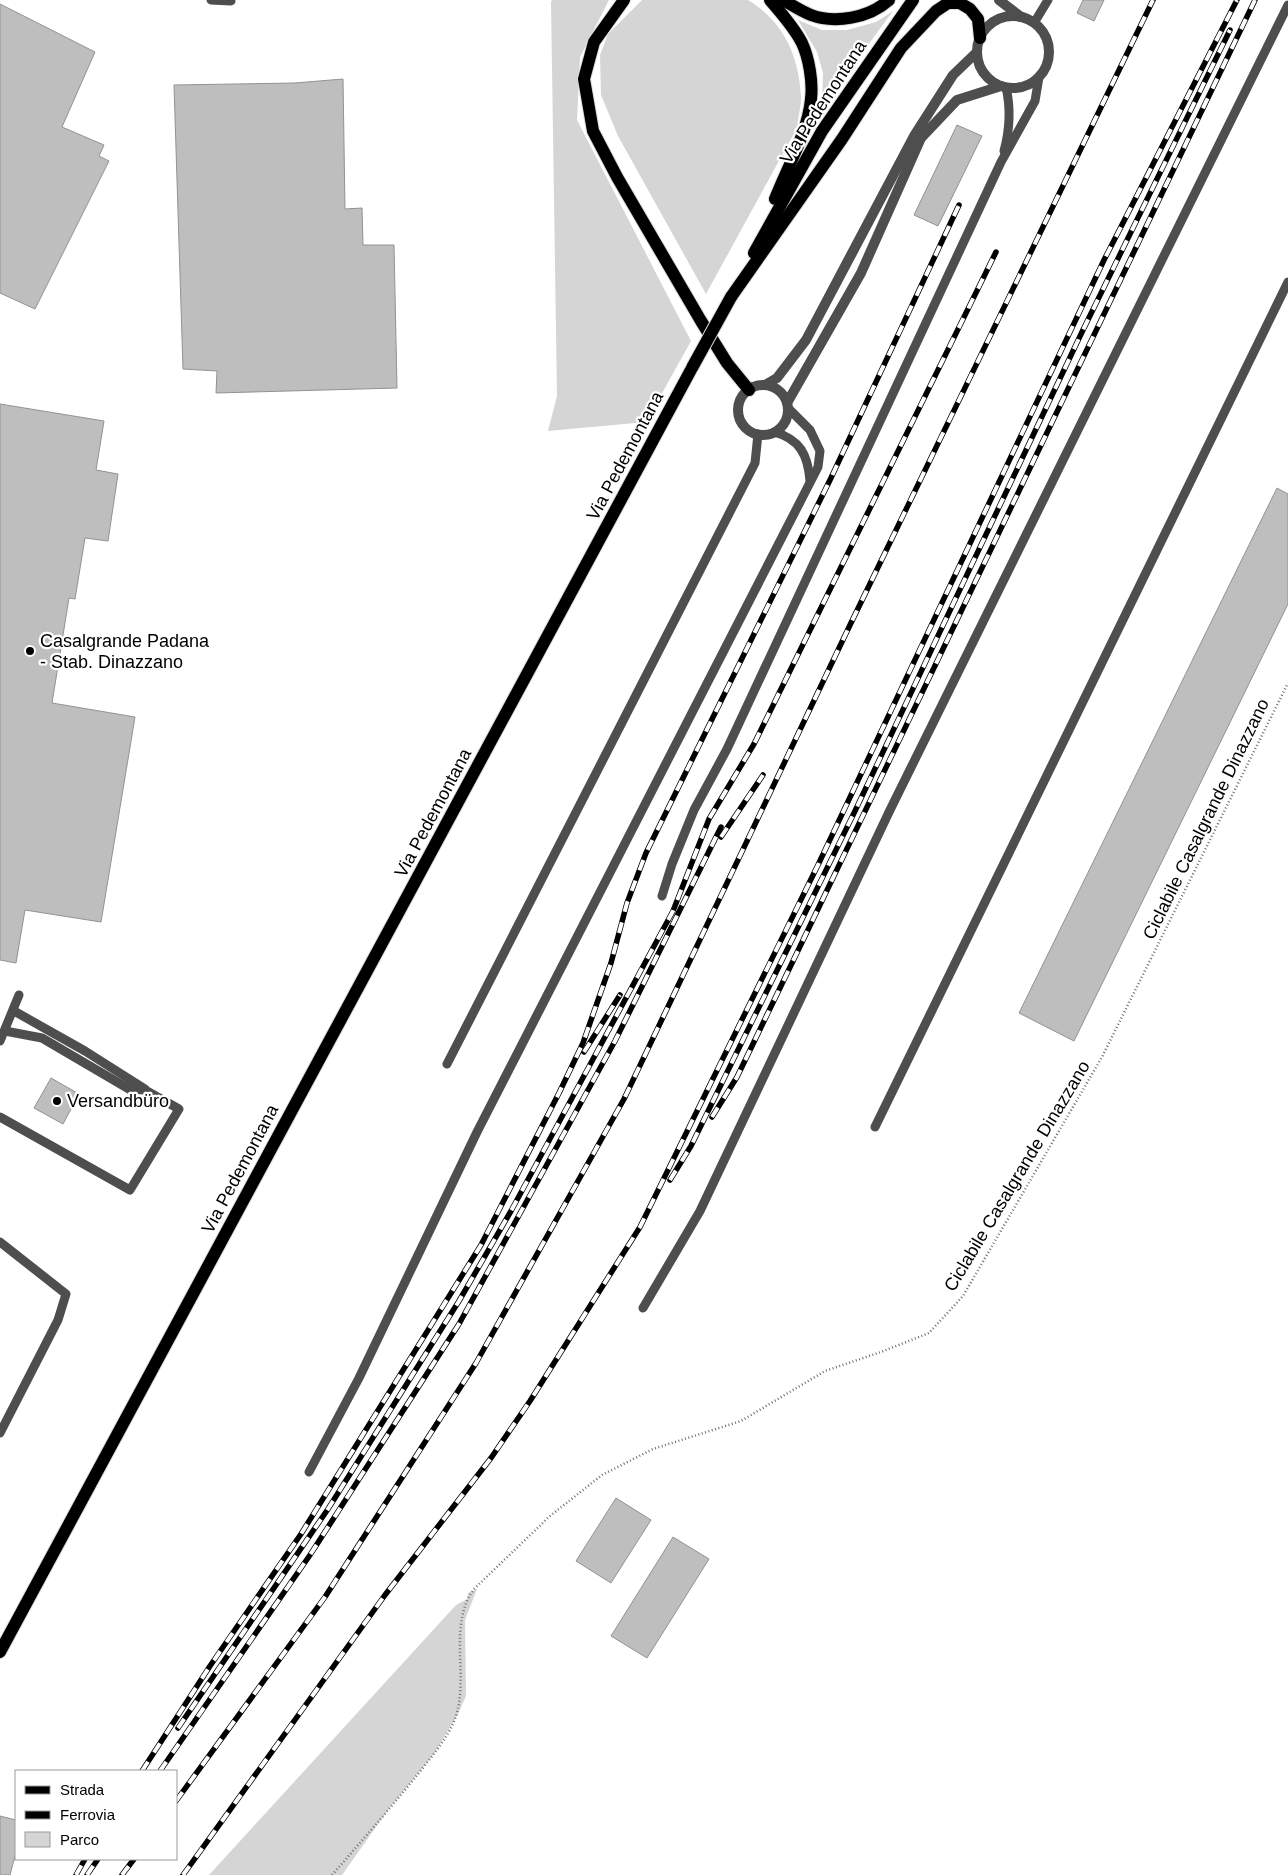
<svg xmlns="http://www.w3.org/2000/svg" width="1288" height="1875" font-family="Helvetica,sans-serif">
<rect width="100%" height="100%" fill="#fff"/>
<g fill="#d5d5d5">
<path d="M552,0H609L580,57L577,120L691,341L646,422L548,431L557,396L551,2Z"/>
<path d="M642,0H748C784,22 799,56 801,97C801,107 798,118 797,128L706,294L618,136L601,95L600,55L608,34Z"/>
<path d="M893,11L822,107L823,73L817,52L798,20L822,30H847L876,22Z"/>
<path d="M477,1589L465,1620L466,1696L458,1714L434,1754L388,1810L342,1875H209L456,1605L467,1599L468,1593Z"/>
</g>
<g fill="#bebebe" stroke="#929292">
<path d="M1083,0H1104L1094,21L1077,13Z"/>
<path d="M0,4L95,52L62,127L104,145L99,156L109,161L35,309L0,293Z"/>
<path d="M343,79L345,209L362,208L363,245H394L397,388L216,393L217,371L183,369L174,85L295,83Z"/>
<path d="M957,125L982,136L938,226L914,215Z"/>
<path d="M0,404L104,421L96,470L118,474L108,541L85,538L75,599L69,598L52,703L135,717L101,922L25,910L16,963L0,960Z"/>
<path d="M1277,488L1288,494V604L1074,1041L1019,1013Z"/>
<path d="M51,1078L79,1094L63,1124L34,1108Z"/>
<path d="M616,1498L651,1520L611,1583L576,1561Z"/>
<path d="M673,1537L709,1559L647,1658L611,1636Z"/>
<path d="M0,1816L16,1820V1852L10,1875H0Z"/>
</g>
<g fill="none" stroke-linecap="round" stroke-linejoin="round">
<g stroke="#dbdbdb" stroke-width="14">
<g id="primary">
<path d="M624,0L594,42L584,79L593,131L617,177L701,321L727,363L749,390"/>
<path d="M770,0C781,13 794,27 802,43C809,58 813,82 811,99C808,132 787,168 775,199"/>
<path d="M783,0C792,5 801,11 811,15C835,24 869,18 889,0"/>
<path d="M754,253L822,131L913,0"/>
<path d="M731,297L842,139L901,48L936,11L948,3H960L970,9L978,19L980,38"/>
<path d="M0,1652L693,366"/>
</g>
</g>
<path stroke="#707070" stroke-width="2.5" stroke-dasharray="1 2.5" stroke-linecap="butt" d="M332,1875C360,1843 387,1812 414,1779C428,1761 447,1740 455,1719C470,1677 447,1626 474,1589L550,1516L602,1475L653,1449L741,1421L825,1371L881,1352L929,1333L963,1296L1102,1057L1288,683"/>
<g stroke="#4e4e4e" stroke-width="9">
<path d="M211,0L231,1"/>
<path d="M1034,23L1048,0"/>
<path d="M1004,151C1010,129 1011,109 1006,87"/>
<path d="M774,432C800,439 808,455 810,481"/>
<path d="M662,896L672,864L694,810L727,749L1001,162L1035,101L1039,77"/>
<path d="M14,1011L85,1051L145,1089"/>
<path d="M0,1041L19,995"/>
<path d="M447,1064L755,463L758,434"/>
<path d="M0,1117L130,1190L179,1109L145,1090L129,1089L42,1038L5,1031"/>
<path d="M875,1127L1288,282"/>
<path d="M0,1242L66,1294L58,1320L0,1433"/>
<path d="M643,1308L700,1211L890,810L1288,5"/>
<path d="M309,1472L359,1378L477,1132L818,467L820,451L810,430L788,408"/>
</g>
<g stroke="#4e4e4e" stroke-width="10">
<path d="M999,0L1021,17"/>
<circle cx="1013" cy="52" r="36"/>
<path d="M765,385L777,378L806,340L914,136L953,75L977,52"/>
<circle cx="763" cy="410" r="25"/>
<path d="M787,403L861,273L921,138L957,100L1001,86"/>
</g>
<use href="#primary" stroke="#000" stroke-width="12"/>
<g stroke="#000" stroke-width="5.5">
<g id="rail">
<path d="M721,837L763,775"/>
<path d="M584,1052L620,995"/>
<path d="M712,1117L737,1077L793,961L1255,0"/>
<path d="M670,1180L691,1146L855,811L1082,332L1230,30"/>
<path d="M178,1728L328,1509L459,1301L511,1211L673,911L709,819L754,744L996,252"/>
<path d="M142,1771L210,1666L301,1534L481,1245L559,1093L583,1043L611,963L627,903L646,853L830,480L959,205"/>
<path d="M160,1771L310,1555L459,1324L615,1041L721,827"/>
<path d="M176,1801L325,1597L476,1363L624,1099L850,625L1153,0"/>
<path d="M76,1875L85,1859"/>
<path d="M87,1875L98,1859"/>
<path d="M122,1875L134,1859"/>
<path d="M183,1875L385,1595L491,1458L530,1401L640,1227L818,865L1104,260L1237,0"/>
</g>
</g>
<use href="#rail" stroke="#fff" stroke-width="4" stroke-dasharray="11" stroke-linecap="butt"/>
<g stroke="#dbdbdb" stroke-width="14" stroke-linecap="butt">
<path id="primary-bridge" d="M693,366L731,297"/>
</g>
<use href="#primary-bridge" stroke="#000" stroke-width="12"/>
</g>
<g fill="#000" stroke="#fff" stroke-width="2">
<circle cx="30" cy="651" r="5"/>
<circle cx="57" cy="1101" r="5"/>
</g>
<g text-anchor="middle" stroke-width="4.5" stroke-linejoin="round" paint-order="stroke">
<g font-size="18" fill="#000" stroke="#fff">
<text transform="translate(823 102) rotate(-57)" y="6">Via Pedemontana</text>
<text transform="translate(625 456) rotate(-62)" y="6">Via Pedemontana</text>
<text transform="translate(433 813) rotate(-62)" y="6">Via Pedemontana</text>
<text transform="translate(1206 819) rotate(-64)" y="6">Ciclabile Casalgrande Dinazzano</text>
<text transform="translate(240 1169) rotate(-62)" y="6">Via Pedemontana</text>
<text transform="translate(1017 1176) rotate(-59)" y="6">Ciclabile Casalgrande Dinazzano</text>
</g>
<g font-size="18" fill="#000" stroke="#fff" text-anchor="start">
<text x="40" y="647">Casalgrande Padana<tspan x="40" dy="21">- Stab. Dinazzano</tspan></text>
<text x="67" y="1107">Versandbüro</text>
</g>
</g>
<rect x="15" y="1770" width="162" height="90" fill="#ffffff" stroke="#999999"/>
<rect x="25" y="1786" width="25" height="8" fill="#000000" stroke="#999999"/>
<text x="60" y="1795" font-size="15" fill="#000000">Strada</text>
<rect x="25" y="1811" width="25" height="8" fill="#000000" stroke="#999999"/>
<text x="60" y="1820" font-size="15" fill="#000000">Ferrovia</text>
<rect x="25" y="1832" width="25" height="15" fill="#d5d5d5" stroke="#999999"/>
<text x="60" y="1845" font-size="15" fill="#000000">Parco</text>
</svg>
